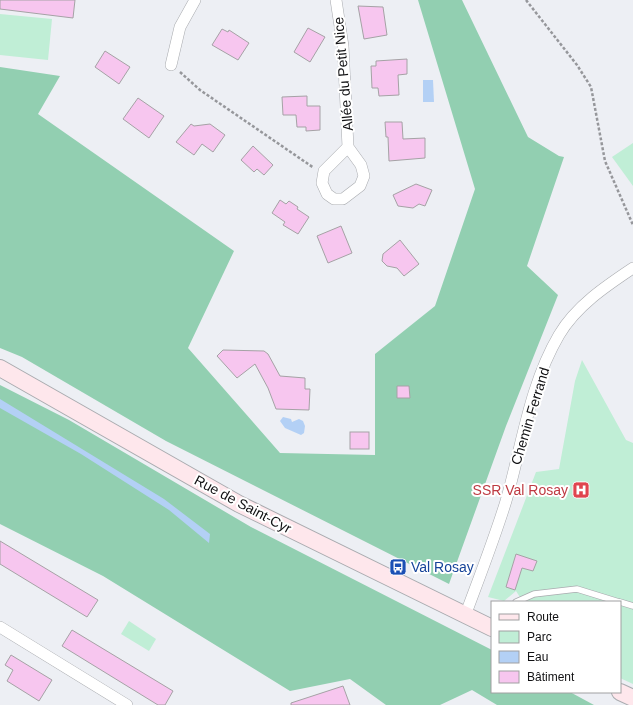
<svg xmlns="http://www.w3.org/2000/svg" width="633" height="705" font-family="Arial,sans-serif">
<rect width="100%" height="100%" fill="#edeff4"/>
<g fill="#c0eed6">
<path d="M0,14L52,19L48,60L0,55Z"/>
<path d="M633,143V186L612,157Z"/>
<path d="M582,360L626,440L633,443V684L620,678V602H523L516,591L504,601L488,597L536,472L559,469L575,381Z"/>
<path d="M129,621L156,639L149,651L121,634Z"/>
</g>
<g fill="#92cfb1">
<path d="M418,0H462L528,137L559,156L564,157L527,266L558,295L506,426L449,584L166,441L22,357L0,348V67L60,76L38,114L234,251L188,348L280,453L375,455V354L435,306L475,189Z"/>
<path d="M0,385L69,420L251,527L492,650V692H570L594,705H497L472,690L440,705H386L350,679L290,691L103,576L0,524Z"/>
</g>
<g fill="#b3d0f5">
<path d="M423,80H433L434,102H423Z"/>
<path d="M0,399L164,499L210,534L209,543L169,510L81,454L0,408Z"/>
<path d="M283,417L291,419L292,422L299,419L303,421L305,426L304,433L301,435L285,428L280,421Z"/>
</g>
<g fill="#f7c6ef" stroke="#a5a2a5">
<path d="M0,0H75L73,18L0,9Z"/>
<path d="M358,6L383,7L387,35L364,39Z"/>
<path d="M308,28L325,37L310,62L294,52Z"/>
<path d="M222,29L228,32L229,30L249,43L238,60L212,45Z"/>
<path d="M105,51L130,67L119,84L95,67Z"/>
<path d="M407,59V74L398,75L399,95L379,96L378,88H372L371,66H376V61Z"/>
<path d="M307,96V106H320V130L306,131V127H297L296,115H283L282,97Z"/>
<path d="M138,98L164,116L149,138L123,119Z"/>
<path d="M385,122H402L403,139L425,138V158L389,161L388,137H386Z"/>
<path d="M191,124L194,126L210,124L225,135L213,152L202,144L194,155L176,142Z"/>
<path d="M253,146L273,165L264,175L257,169L254,172L241,160Z"/>
<path d="M416,184L432,190L425,206L419,204L413,208L398,206L393,195Z"/>
<path d="M280,200L286,204L289,201L298,207L297,209L309,217L298,234L283,225L285,222L272,213Z"/>
<path d="M341,226L352,253L328,263L317,236Z"/>
<path d="M400,240L419,264L404,276L397,268L387,266L382,261L383,254Z"/>
<path d="M223,350L264,351L268,354L280,376L305,378V389H310L309,410L276,409L268,388L255,364L237,378L217,356Z"/>
<path d="M397,386H409L410,398H397Z"/>
<rect x="350" y="432" width="19" height="17"/>
<path d="M0,541L98,600L87,617L0,564Z"/>
<path d="M516,554L537,561L533,571L522,568L515,590L506,587Z"/>
<path d="M72,630L173,691L165,705H158L62,646Z"/>
<path d="M11,655L52,680L39,701L7,681L13,670L5,665Z"/>
<path d="M343,686L350,705H291V703Z"/>
</g>
<g fill="none" stroke-linecap="round" stroke-linejoin="round">
<g stroke="#a9abaf" stroke-width="7">
<g id="service">
<path d="M516,602L534,594L577,589L619,602"/>
<path d="M620,602L633,606"/>
</g>
</g>
<g stroke="#a9abaf" stroke-width="12">
<g id="minor">
<path d="M336,0L343,46L348,147L361,165L364,176L360,186L343,199H334L327,194L322,183L324,171L348,147"/>
<path d="M171,65L180,27L195,0"/>
<path d="M465,616C479,578 494,540 506,501C522,446 529,386 559,335C576,306 606,286 633,268"/>
<path d="M0,627L127,705"/>
</g>
</g>
<g stroke="#a9abaf" stroke-width="18">
<g id="secondary">
<path d="M0,368L239,504L492,628"/>
<path d="M620,692L633,698"/>
</g>
</g>
<g stroke="#96979b" stroke-width="2.5" stroke-dasharray="3 2" stroke-linecap="butt">
<path d="M526,0L577,65L591,87L605,161L633,225"/>
<path d="M180,72L200,90L314,168"/>
</g>
<use href="#service" stroke="#fff" stroke-width="5.5"/>
<use href="#minor" stroke="#fff" stroke-width="11"/>
<use href="#secondary" stroke="#fee7ec" stroke-width="16"/>
</g>
<defs>
<g id="hospital-square" transform="scale(0.9)"><rect x="-9" y="-9" width="18" height="18" rx="4" fill="#e0444e" stroke="#fff"/><path d="M-5-5h3v3.5h4V-5h3V5h-3V1.5h-4V5h-3Z" fill="#fff"/></g>
<g id="bus-square" transform="scale(0.9)"><rect x="-9" y="-9" width="18" height="18" rx="4" fill="#1a4fb4" stroke="#fff"/><path d="M-5-6H5V4H4V6H2V4H-2V6H-4V4H-5ZM-3.5-4V0h7V-4ZM-3.5 1.2v1.5H-2V1.2ZM2 1.2v1.5H3.5V1.2Z" fill="#fff"/></g>
</defs>
<g fill-rule="evenodd">
<use href="#hospital-square" x="581" y="490"/>
<use href="#bus-square" x="398" y="567"/>
</g>
<g text-anchor="middle" stroke-width="4" stroke-linejoin="round" paint-order="stroke">
<g font-size="14" fill="#111113" stroke="#fff">
<text transform="translate(343 74) rotate(-95)" y="5">Allée du Petit Nice</text>
<text transform="translate(530 416) rotate(-73)" y="5">Chemin Ferrand</text>
<text transform="translate(243 504) rotate(28)" y="5">Rue de Saint-Cyr</text>
</g>
<g font-size="14" fill="#be3a42" stroke="#fff" text-anchor="end">
<text x="568" y="495">SSR Val Rosay</text>
</g>
<g font-size="14" fill="#164399" stroke="#fff" text-anchor="start">
<text x="411" y="572">Val Rosay</text>
</g>
</g>
<rect x="491" y="601" width="130" height="92" fill="#ffffff" stroke="#a0a0a1"/>
<rect x="499" y="614" width="20" height="6" fill="#fee7ec" stroke="#a0a0a1"/>
<text x="527" y="621" font-size="12" fill="#111113">Route</text>
<rect x="499" y="631" width="20" height="12" fill="#c0eed6" stroke="#a0a0a1"/>
<text x="527" y="641" font-size="12" fill="#111113">Parc</text>
<rect x="499" y="651" width="20" height="12" fill="#b3d0f5" stroke="#a0a0a1"/>
<text x="527" y="661" font-size="12" fill="#111113">Eau</text>
<rect x="499" y="671" width="20" height="12" fill="#f7c6ef" stroke="#a0a0a1"/>
<text x="527" y="681" font-size="12" fill="#111113">Bâtiment</text>
</svg>
